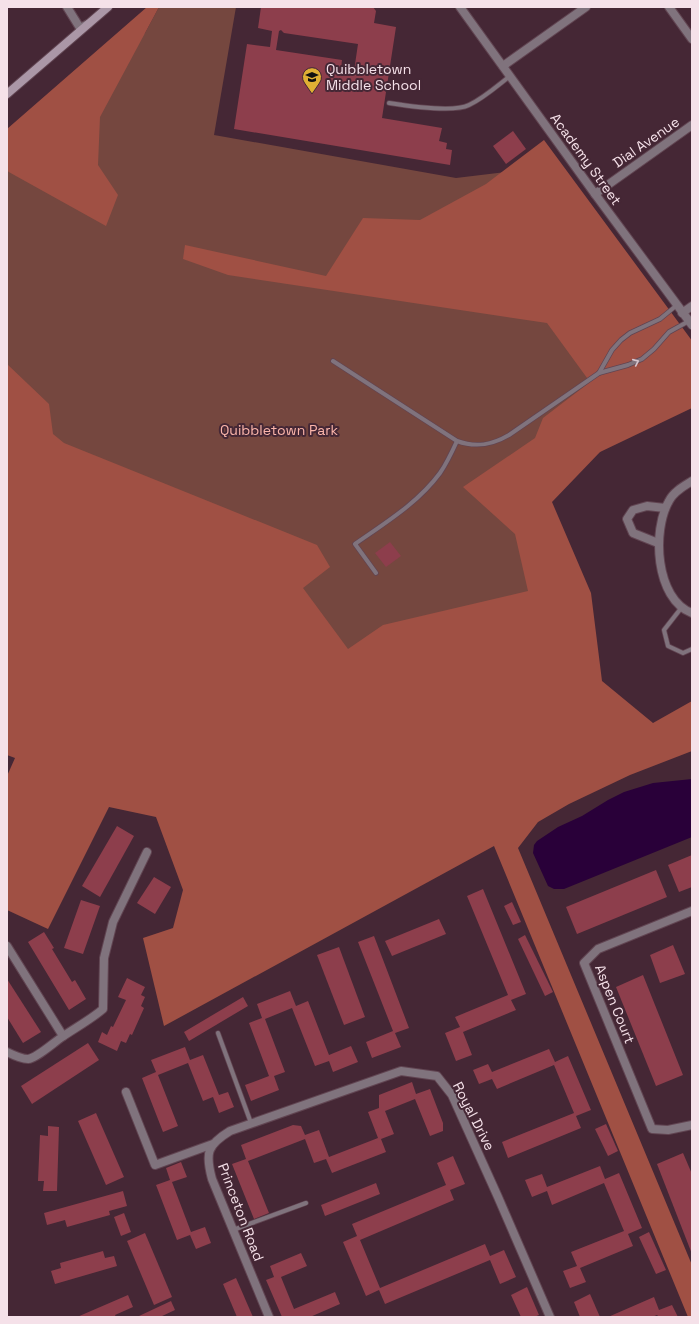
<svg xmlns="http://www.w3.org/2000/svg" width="699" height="1324" font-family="'Space Grotesk',sans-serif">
<rect width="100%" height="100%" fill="#452735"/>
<path fill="#75473f" d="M159,7H236L214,135L456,178L549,167L692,390L533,497L624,748L240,958L7,392V171L9,172L145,33Z"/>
<g fill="#a05044">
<path d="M147,7H159L100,117L98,165L118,195L106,226L7,171V129Z"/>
<path d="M544,140L690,338L692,341V408L600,452L552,502L591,593L602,681L653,723L692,701V751L630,775L569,804L538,822L518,848L692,1265V1317H688L494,846L164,1026L143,938L173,928L183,890L156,817L109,807L48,929L7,910V776L15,758L7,755V364L49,404L53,434L64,443L317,545L330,567L303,588L348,649L383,625L528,591L515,534L463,487L535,438L543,418L590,382L547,323L228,275L183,259L185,245L326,276L363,218L420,220L486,184Z"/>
</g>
<path fill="#290039" d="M692,779V837L564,889H554L548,886L533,853L534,845L537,841L558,827L582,816L608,800L624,792L653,783Z"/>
<g fill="#8d3e4c" fill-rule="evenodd">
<path d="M261,7H373L376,11L374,23L396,27L382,118L442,128L439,141L447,143L446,149L452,150L450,165L234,129L247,44L270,47L272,31L258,28ZM281,30L284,33L358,44L354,71L341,69L342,60L276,50L279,31Z"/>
<path d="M513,131L526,149L506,164L493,146Z"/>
<path d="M390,542L401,556L386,567L375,553Z"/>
<path d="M117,826L134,836L100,897L82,886Z"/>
<path d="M692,855V887L679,892L668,865Z"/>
<path d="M656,870L667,897L577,934L566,907Z"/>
<path d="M154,877L171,887L155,914L137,903Z"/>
<path d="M483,889L526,994L511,1000L516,1010L463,1032L472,1055L456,1061L445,1033L460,1027L455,1017L508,995L467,896Z"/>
<path d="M81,900L100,906L83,954L64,948Z"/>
<path d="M512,902L521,922L513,925L504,906Z"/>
<path d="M439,919L446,934L392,956L385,941Z"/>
<path d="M44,932L54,948L52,949L72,982L75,980L86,999L69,1010L28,942Z"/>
<path d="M525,935L553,992L545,996L518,939Z"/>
<path d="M374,936L409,1028L395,1033L401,1047L372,1058L366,1042L393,1031L358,942Z"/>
<path d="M673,945L685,974L660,983L650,955Z"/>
<path d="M339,947L365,1017L344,1025L317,955Z"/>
<path d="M643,975L683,1075L656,1086L616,987Z"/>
<path d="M127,978L145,987L141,995L145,997L141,1006L144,1008L132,1035L130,1034L126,1043L121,1041L117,1051L98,1042L102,1032L107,1035L111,1026L113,1027L126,1000L118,997Z"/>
<path d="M7,979L41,1032L23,1043L7,1017Z"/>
<path d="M290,991L296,1006L308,1001L329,1055L351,1046L358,1062L333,1072L329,1061L315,1066L292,1008L265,1019L285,1072L274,1076L279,1090L251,1101L245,1085L269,1076L249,1023L262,1018L257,1004Z"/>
<path d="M243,997L248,1006L189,1041L184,1032Z"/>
<path d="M88,1043L99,1060L32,1104L21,1086Z"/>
<path d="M185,1047L190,1060L203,1055L219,1095L228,1092L234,1107L219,1113L213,1097L203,1101L188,1063L158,1075L178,1126L163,1132L142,1078L156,1072L151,1060Z"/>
<path d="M549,1049L555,1062L568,1056L591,1110L576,1116L581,1128L508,1158L502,1142L574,1113L554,1065L497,1089L492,1079L479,1084L473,1070L488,1064L492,1072Z"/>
<path d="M412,1082L416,1094L430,1089L443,1123V1131L430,1136L415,1099L385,1111L394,1134L381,1139L386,1152L332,1173L326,1159L314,1163L305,1139L248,1161L269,1213L254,1219L232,1164L246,1159L241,1145L293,1125L301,1126L305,1135L319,1130L329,1157L378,1138L368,1112L379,1108V1095Z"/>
<path d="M96,1113L124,1177L106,1185L78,1121Z"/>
<path d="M606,1124L618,1151L608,1156L595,1129Z"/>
<path d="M48,1126L59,1127L57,1191H43L44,1181H38L40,1135L48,1136Z"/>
<path d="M683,1153L692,1174V1254L657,1164Z"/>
<path d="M453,1156L465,1184L450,1190L454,1200L360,1240L380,1288L485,1244L490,1256L504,1250L516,1277L500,1284L490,1260L385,1304L379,1290L366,1296L343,1242L357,1236L352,1224L446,1185L437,1163Z"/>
<path d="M181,1162L187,1177L172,1182L191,1232L205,1227L211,1243L196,1249L190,1235L177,1240L156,1185L170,1180L166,1168Z"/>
<path d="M600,1166L605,1179L619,1173L642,1228L628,1234L633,1246L580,1268L586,1282L570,1288L563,1271L577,1266L571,1252L624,1231L604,1183L552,1205L547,1191L532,1197L525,1180L542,1174L547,1187Z"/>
<path d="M376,1183L380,1194L325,1216L321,1205Z"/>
<path d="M123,1191L127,1206L109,1211L110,1215L67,1227L65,1220L47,1225L44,1213Z"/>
<path d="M124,1213L131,1232L121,1236L114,1217Z"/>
<path d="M649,1232L666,1270L656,1274L639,1237Z"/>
<path d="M145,1233L172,1297L154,1305L127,1241Z"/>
<path d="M103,1251L105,1258L114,1256L117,1266L55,1284L51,1271L61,1268L60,1263Z"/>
<path d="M301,1253L307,1266L281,1277L294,1309L335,1292L340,1304L310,1317H285V1316L282,1317L266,1280L274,1277L270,1266Z"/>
<path d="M236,1278L253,1317H237L223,1284Z"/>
<path d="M527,1287L539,1315L534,1317H521L511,1295Z"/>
<path d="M590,1294L600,1317H580L574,1302Z"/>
<path d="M128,1295L133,1307L115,1315L116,1317H77Z"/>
<path d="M654,1297L659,1310L672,1305L678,1317H659L657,1315L652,1317H608Z"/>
<path d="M171,1301L175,1310L160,1317H140L139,1316Z"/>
</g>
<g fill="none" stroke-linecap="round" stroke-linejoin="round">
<g stroke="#614552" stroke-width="5.5">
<g id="lane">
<path d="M389,103C408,106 453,113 469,105C484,98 497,86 510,76"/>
<path d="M333,361L457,441C476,448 492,445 509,435L599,373L628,365L642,359L654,349L669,332L689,321"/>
<path d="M599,373L612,350L621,340L630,333L660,319L677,305"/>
<path d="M376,573L355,544C385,523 418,503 440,473C447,463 452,452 457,441"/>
<path d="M682,607L664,630L668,646L683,653L692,649"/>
<path d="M218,1033L251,1123"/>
<path d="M233,1230L306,1203"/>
</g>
</g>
<g stroke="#614552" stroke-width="10">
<g id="street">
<path d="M67,7L80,28L88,24"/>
<path d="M460,7L595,194L692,325"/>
<path d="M669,7L692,39"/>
<path d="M503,66L586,7"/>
<path d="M595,194L692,125"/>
<path d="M682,313L692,306"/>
<path d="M692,481C684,486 673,492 669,501C652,530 655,599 692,613"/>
<path d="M658,543L633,533L627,519L633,510L647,506L665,508"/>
<path d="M692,911L598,949L584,963L652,1129L668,1130L692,1125"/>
<path d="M7,946L63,1036"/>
<path d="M7,1052C13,1055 21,1059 28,1059C37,1058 53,1043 62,1037C75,1028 90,1020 103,1009L104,958L113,922L147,852"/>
<path d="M126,1092L155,1165L213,1144"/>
<path d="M269,1317L212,1179C205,1153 207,1145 230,1131L401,1071L437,1076L452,1095L498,1197L550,1317"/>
</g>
</g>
<g stroke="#614552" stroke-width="10">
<path id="secondary" d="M7,94L108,7"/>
</g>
<use href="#lane" stroke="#80737d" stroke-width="4"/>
<use href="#street" stroke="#80737d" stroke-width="8"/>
<use href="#secondary" stroke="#ab97a7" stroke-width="8"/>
</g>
<defs><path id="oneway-chevron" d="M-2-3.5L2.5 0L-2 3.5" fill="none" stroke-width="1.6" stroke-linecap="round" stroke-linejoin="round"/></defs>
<use stroke="#d8c6ce" href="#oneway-chevron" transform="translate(636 362) rotate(-24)"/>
<defs>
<g id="school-pin" transform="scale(1)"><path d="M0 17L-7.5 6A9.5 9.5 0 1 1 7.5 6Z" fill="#e0b034" stroke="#452735"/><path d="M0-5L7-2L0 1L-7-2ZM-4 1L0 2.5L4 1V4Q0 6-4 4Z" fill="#111"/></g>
</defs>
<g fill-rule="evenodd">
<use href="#school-pin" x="312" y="77"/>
</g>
<g text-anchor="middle" stroke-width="4" stroke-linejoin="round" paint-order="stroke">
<g font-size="14" fill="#f5e1e9" stroke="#452735" text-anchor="start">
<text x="326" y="74">Quibbletown<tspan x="326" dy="16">Middle School</tspan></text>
</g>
<g font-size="14" fill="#f5e1e9" stroke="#452735">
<text transform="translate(646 142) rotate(-35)" y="5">Dial Avenue</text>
<text transform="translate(586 159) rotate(54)" y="5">Academy Street</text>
<text transform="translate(615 1004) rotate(68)" y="5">Aspen Court</text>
<text transform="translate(474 1116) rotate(63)" y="5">Royal Drive</text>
<text transform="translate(241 1212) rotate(69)" y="5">Princeton Road</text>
</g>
<g font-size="14" fill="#fcb6ab" stroke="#452735">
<text x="279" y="435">Quibbletown Park</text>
</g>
</g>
<rect width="699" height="1324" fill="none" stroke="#f5e1e9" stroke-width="16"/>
</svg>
